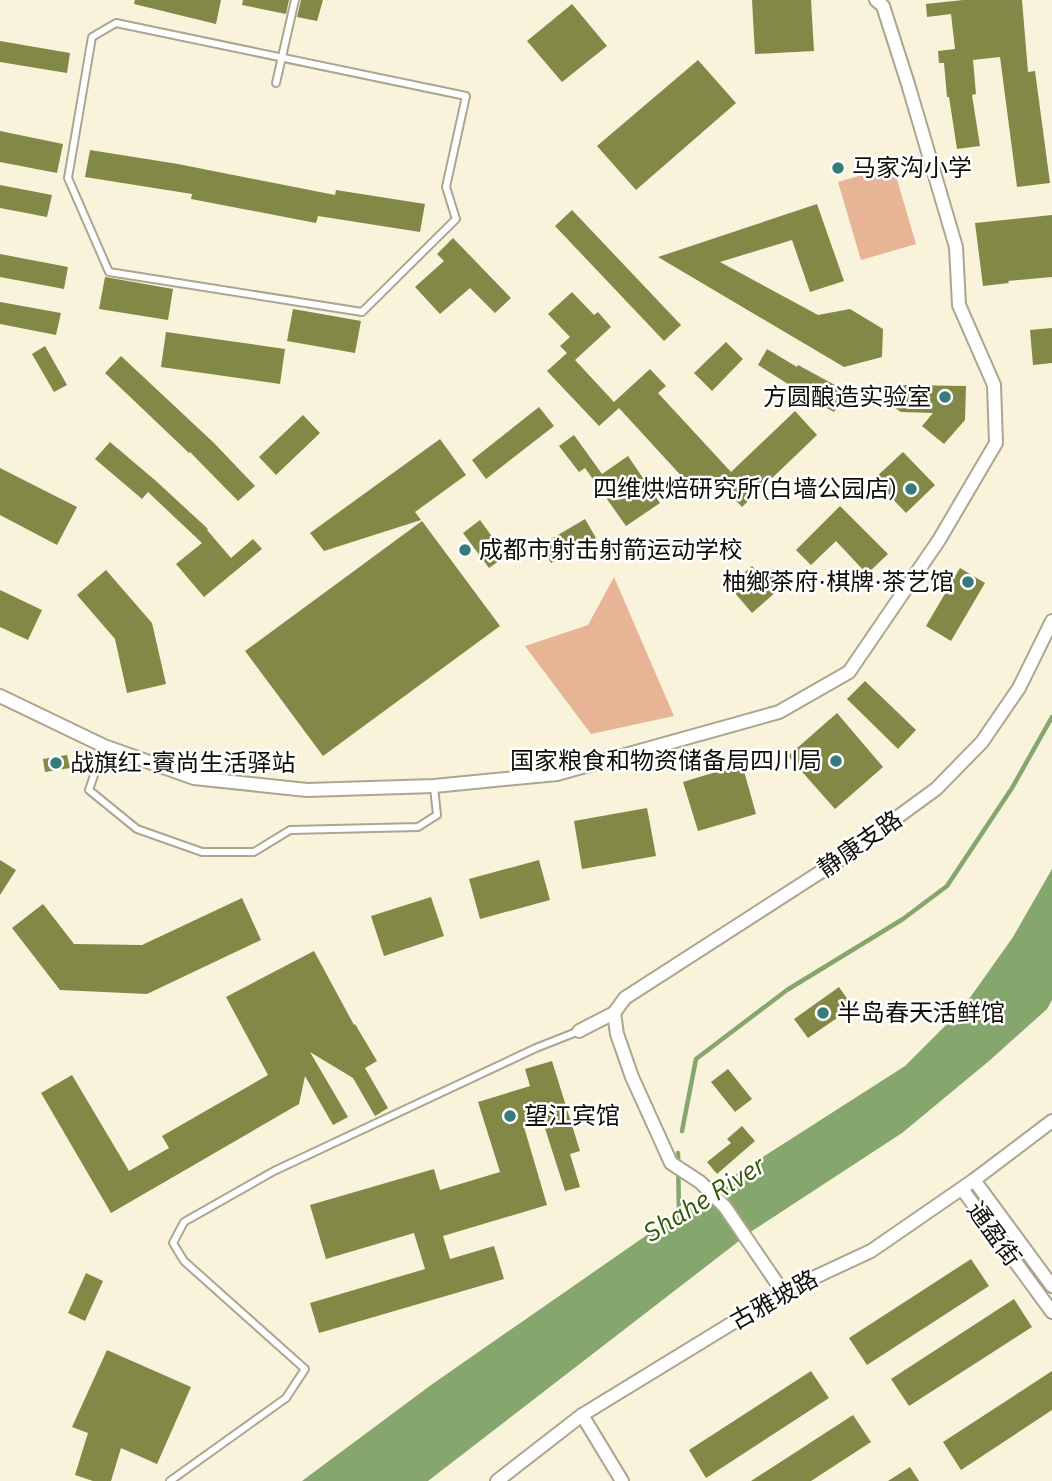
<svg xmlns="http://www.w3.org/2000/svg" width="1052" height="1481" font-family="'IBM Plex Sans','Noto Sans SC',sans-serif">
<rect width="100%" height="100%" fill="#faf3dc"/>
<g fill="#e7b596">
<path d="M893,166L916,244L861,260L838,182Z"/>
<path d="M614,577L674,716L591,734L525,646L588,625Z"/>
</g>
<path fill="#85a76d" d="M1052,869V1000L1047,1009L989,1061L902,1133L752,1231L428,1481H302L431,1385L716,1187L905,1066L962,1009L1013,937Z"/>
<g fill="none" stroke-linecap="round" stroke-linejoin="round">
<g stroke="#85a76d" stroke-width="4.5">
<path d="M682,1131L696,1059L787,990L903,919L947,886L1012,788L1052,717"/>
<path d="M678,1153L679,1217"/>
</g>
</g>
<g fill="#828845">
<path d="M135,0H221L216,24L134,4Z"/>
<path d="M243,0H289L286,14L242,5Z"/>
<path d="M301,0H323L317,21L297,17Z"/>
<path d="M752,0H811L814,51L755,54Z"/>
<path d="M963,0H1022L1028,72L1035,71L1050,183L1017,187L1000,57L973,60L976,94L972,95L980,146L957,149L949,97H947L944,63H939L938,51L955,49L951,14L927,17L926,4Z"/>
<path d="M572,4L607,46L562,82L527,41Z"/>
<path d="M0,41L70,53L67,73L0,62Z"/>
<path d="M698,60L736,103L636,190L597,146Z"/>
<path d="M0,131L63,144L57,173L0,162Z"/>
<path d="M90,150L178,164L335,195L336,190L425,204L420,232L318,216L316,223L191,199L192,194L85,177Z"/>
<path d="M0,185L52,195L47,217L0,208Z"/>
<path d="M817,204L844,281L810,292L792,240L720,262L818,315L850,309L883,329L882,357L844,367L658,257Z"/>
<path d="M572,210L681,325L664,341L555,226Z"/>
<path d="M1052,215V277L1008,281L1009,283L983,286L975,223Z"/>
<path d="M453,238L511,298L495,313L470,288L440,314L415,287L444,261L437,254Z"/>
<path d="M0,254L68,267L64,289L0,277Z"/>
<path d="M105,277L173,289L168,320L99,309Z"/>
<path d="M572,292L594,315L598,312L611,327L575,360L614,402L650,369L666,386L658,393L731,472L795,411L817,435L742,507L714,478L697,493L619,408L599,426L547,371L567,353L560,346L570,337L548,314Z"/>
<path d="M0,302L61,313L56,335L0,324Z"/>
<path d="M293,309L361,321L355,353L287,341Z"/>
<path d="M1052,328V363L1033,365L1030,330Z"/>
<path d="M166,332L285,349L280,384L161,367Z"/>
<path d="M726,342L743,359L712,391L694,373Z"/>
<path d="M45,346L67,385L54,392L32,354Z"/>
<path d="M767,349L797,367L798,365L846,391L834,412L787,386L788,384L758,365Z"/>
<path d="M121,356L214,443L255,486L238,501L190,452L189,453L105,373Z"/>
<path d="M898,385L966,386L965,420L944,444L922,426L933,413L901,412L886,402L890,394L887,392Z"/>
<path d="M539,407L554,426L486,479L472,460Z"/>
<path d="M303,415L320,433L276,475L259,457Z"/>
<path d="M574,435L602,474L628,456L660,503L626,526L585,468L579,472L559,446Z"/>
<path d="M440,439L466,475L415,512L421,520L324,551L310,533Z"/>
<path d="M110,442L156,481L208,529L207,530L231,558L253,539L262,549L204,597L176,564L202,543L148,492L142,499L95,459Z"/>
<path d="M903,452L935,485L906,513L874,479Z"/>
<path d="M0,468L77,507L57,545L0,515Z"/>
<path d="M840,506L888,554L867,574L836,541L811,565L796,550Z"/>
<path d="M585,519L596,538L551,563L541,545Z"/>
<path d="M480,520L506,556L489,568L463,533Z"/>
<path d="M422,521L500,626L323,756L245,651Z"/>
<path d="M752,566L763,578L773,569L786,583L752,613L729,586Z"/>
<path d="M960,568L985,583L951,641L926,626Z"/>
<path d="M106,570L152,623L166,684L127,693L115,639L77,595Z"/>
<path d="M0,590L42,610L28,640L0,627Z"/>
<path d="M865,681L916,730L898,749L847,699Z"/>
<path d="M837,713L883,767L835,809L788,756Z"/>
<path d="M67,755L70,768L45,772L43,759Z"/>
<path d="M742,764L756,814L698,831L683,782Z"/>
<path d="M647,808L656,856L582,869L574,821Z"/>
<path d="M0,860L16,870L0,895Z"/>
<path d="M539,860L550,900L480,919L469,879Z"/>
<path d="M431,897L444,936L384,956L371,916Z"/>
<path d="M242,898L261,940L147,994L60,990L12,928L43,904L74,944L142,945Z"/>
<path d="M314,951L354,1025L355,1024L377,1061L365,1068L388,1108L375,1116L353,1078L310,1052L348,1117L333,1125L305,1076L299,1104L111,1213L41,1093L72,1075L129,1171L169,1148L162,1136L268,1075L226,997Z"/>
<path d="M839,987L853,1007L808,1038L794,1019Z"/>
<path d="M552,1061L580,1151L570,1154L580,1187L565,1191L543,1122L524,1127L547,1205L443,1236L450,1259L494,1246L504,1279L319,1333L310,1303L425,1269L414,1233L326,1259L310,1205L434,1169L440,1190L500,1172L478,1102L530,1086L525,1069Z"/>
<path d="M728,1069L752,1099L735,1112L711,1082Z"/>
<path d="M742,1126L755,1141L717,1174L707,1162L731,1143L727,1139Z"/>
<path d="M971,1259L989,1286L867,1365L849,1338Z"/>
<path d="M86,1273L103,1281L85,1321L68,1313Z"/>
<path d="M1014,1299L1032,1327L909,1406L891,1379Z"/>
<path d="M107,1350L191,1387L157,1464L121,1448L111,1481H93L75,1475L88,1433L72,1427Z"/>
<path d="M811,1371L829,1398L706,1478L689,1450Z"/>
<path d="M1052,1371V1410L961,1470L943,1442Z"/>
<path d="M853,1415L871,1442L811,1481H751Z"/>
<path d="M910,1467L919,1481H888Z"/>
</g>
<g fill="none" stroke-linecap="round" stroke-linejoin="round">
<g stroke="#aca590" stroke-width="10">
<g id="lane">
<path d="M116,23L466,96L446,187L456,219L362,312L109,272L68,178L92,37Z"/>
<path d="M276,83L295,0"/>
<path d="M104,746L89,790L137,829L202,852H254L290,830L418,827L437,815L434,787"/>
<path d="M170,1481L286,1398L305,1369L184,1261L173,1243L184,1222L274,1171L536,1048L579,1031"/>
</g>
</g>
<g stroke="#aca590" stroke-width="16">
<g id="street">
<path d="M0,696L104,746L194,778L307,790L434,786L557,774L779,712L849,672L939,540L996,443L994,385L959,305L956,247L908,84L883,6L876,0"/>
<path d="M614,1013L617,1034L632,1077L671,1163L700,1182L725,1207L783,1292"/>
<path d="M579,1031L614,1013L625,998L836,862L936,789L982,742L1019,688L1052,621"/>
<path d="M974,1180L1052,1286"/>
<path d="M962,1189L1052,1312"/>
<path d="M582,1415L622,1481"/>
<path d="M497,1481L582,1415L783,1292L871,1251L974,1180L1052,1121"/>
</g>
</g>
<use href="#lane" stroke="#fff" stroke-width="6"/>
<use href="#street" stroke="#fff" stroke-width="12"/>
</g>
<g fill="#337c79" stroke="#fff" stroke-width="2.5">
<circle cx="838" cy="168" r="7"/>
<circle cx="945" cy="397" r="7"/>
<circle cx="911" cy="489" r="7"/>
<circle cx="465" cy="550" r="7"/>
<circle cx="968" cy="582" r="7"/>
<circle cx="836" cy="761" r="7"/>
<circle cx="56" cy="763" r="7"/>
<circle cx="823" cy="1013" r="7"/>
<circle cx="510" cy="1116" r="7"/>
</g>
<g text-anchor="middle" stroke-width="5" stroke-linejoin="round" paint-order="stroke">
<g font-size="24" fill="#100e07" stroke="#fff" text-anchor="start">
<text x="852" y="176">马家沟小学</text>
<text x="931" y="405" text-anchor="end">方圆酿造实验室</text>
<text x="897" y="497" text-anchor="end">四维烘焙研究所(白墙公园店)</text>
<text x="479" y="558">成都市射击射箭运动学校</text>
<text x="954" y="590" text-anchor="end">柚鄉茶府·棋牌·茶艺馆</text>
<text x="822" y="769" text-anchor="end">国家粮食和物资储备局四川局</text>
<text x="70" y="771">战旗红-賨尚生活驿站</text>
<text x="837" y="1021">半岛春天活鲜馆</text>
<text x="524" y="1124">望江宾馆</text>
</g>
<g font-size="24" fill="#100e07" stroke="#fff">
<text transform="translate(860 844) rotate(-35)" y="8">静康支路</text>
<text transform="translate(994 1234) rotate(54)" y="8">通盈街</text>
<text transform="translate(774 1300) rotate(-29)" y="8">古雅坡路</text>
</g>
<g font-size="26" font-style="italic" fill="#315900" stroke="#fff">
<text transform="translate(704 1199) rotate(-32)" y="9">Shahe River</text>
</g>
</g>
</svg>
